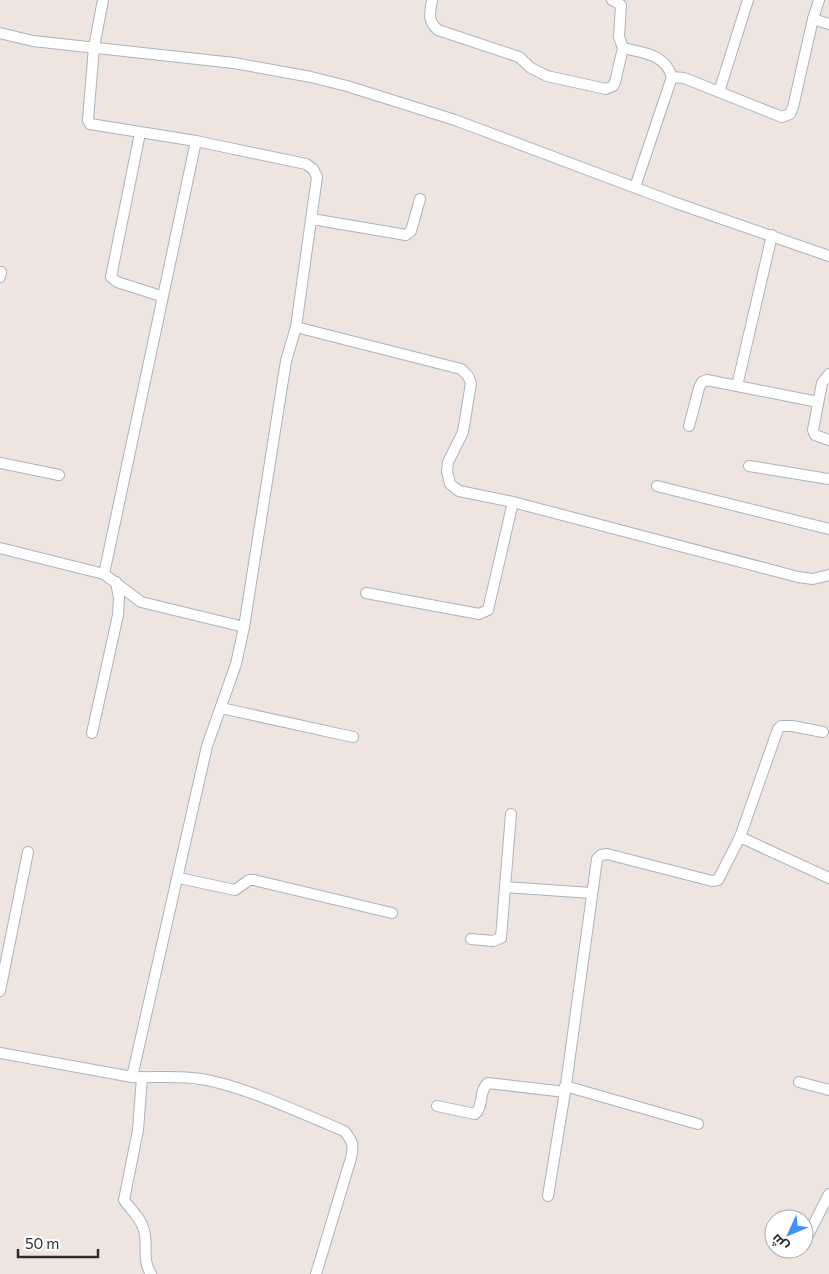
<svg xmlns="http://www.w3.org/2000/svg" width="829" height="1274" font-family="Commissioner,Cairo,sans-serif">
<rect width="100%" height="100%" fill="#efe5e0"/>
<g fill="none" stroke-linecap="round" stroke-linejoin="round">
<g stroke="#adb2ba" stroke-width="12">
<g id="minor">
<path d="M432,0C430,12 427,21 438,30L519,57L531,68L547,76L606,89L613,86L615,82L623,48L619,37L621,5L612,0"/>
<path d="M813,19L819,0"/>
<path d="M0,33L33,41L234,63L311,77L347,86L455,120L676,203L829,256"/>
<path d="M623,48C644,53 665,54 672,77"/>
<path d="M719,92L748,0"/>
<path d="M140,133L111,277L117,282L161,296"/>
<path d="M635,187L672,77L684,78L782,117L790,114L793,107L813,19L829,24"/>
<path d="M312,219L406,235L411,231L420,199"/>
<path d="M0,277L1,272"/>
<path d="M296,327L461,369L468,376L471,383L463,432L448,462L447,471L450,484L459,491L513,502L798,577L813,579L829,575"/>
<path d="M829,374L822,383L813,430L815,435L829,440"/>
<path d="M737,386L772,235"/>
<path d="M689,426L699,388L702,382L707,380L818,402"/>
<path d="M0,463L59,475"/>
<path d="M749,466L829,479"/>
<path d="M657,486L829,529"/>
<path d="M0,548L104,574L141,602L244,627"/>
<path d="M104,574L196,141"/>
<path d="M366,593L479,614L488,610L513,502"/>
<path d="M221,708L353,737"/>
<path d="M92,733L118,615L119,598L116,582"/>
<path d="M740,837L829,878"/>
<path d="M179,878L235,890L249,880H254L392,913"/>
<path d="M505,887L511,814"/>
<path d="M471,939L493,941L501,938L505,887L591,893"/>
<path d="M0,991L28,852"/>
<path d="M0,1053L132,1077L207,746L236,664L244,627L286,361L296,327L317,177L313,169L306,164L196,141L90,124L88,120L94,47L103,0"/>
<path d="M132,1077C156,1078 178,1075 201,1079C244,1086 303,1114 344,1131C353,1141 354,1146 351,1158L316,1274"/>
<path d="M142,1077L138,1130L124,1200C131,1210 141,1218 144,1230C148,1245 142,1261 151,1274"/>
<path d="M799,1082L829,1090"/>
<path d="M565,1086L698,1124"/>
<path d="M437,1106L475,1114C484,1107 478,1091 488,1083L565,1092"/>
<path d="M548,1196L565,1092L597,859L601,855L607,854L712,881L718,880L740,837L778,729L781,726H792L823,732"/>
<path d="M806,1239L829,1194"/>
</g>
</g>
<use href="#minor" stroke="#fff" stroke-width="10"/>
</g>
<g transform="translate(789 1234) rotate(226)"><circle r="24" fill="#ffffff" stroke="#ababab"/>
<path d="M0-4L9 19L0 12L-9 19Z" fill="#3d90ff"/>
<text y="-8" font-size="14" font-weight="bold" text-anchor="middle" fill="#2d2d2d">ش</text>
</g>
<path d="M18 1249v8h80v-8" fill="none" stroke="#2d2d2d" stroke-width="2.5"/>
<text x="25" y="1249" font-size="15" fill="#2d2d2d" stroke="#ffffff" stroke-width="4" paint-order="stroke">50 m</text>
</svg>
